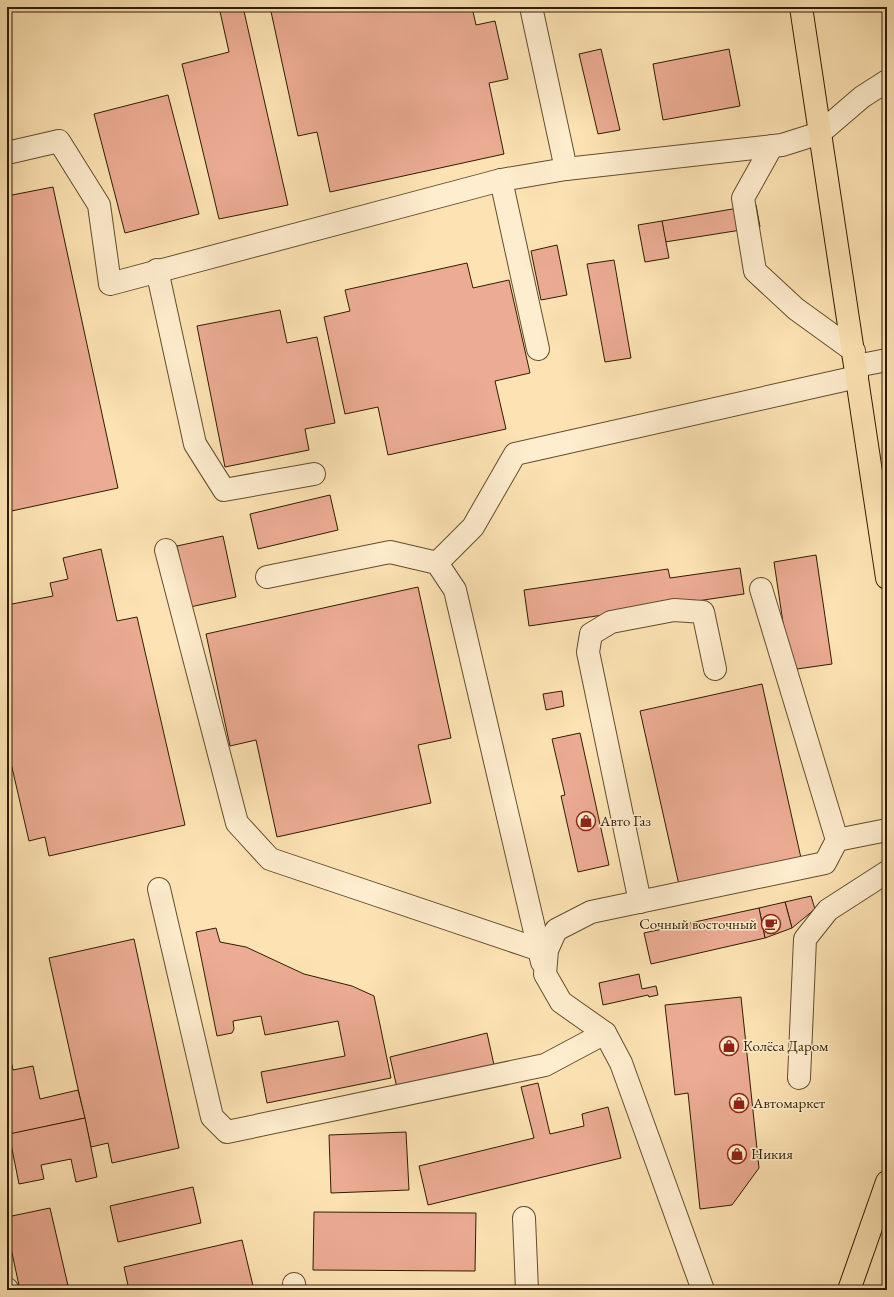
<svg xmlns="http://www.w3.org/2000/svg" width="894" height="1297" font-family="'EB Garamond',serif">
<rect width="100%" height="100%" fill="#fde3b3"/>
<filter id="stains"><feTurbulence type="fractalNoise" baseFrequency=".005" numOctaves="4"/><feColorMatrix values="0 0 0 0 .2 0 0 0 0 .09 0 0 0 0 .02 0 0 0 .5 -.17"/></filter>
<radialGradient id="worn" r=".72"><stop offset=".6" stop-color="#630" stop-opacity="0"/><stop offset="1" stop-color="#630" stop-opacity=".3"/></radialGradient>
<g fill="#ecac94" stroke="#2f1c01">
<path d="M219,7H243L288,205L219,219L182,64L229,52Z"/>
<path d="M270,7H472L476,25L495,21L508,79L489,83L504,154L330,192L317,132L298,136Z"/>
<path d="M601,49L620,130L598,134L579,54Z"/>
<path d="M729,49L740,106L663,120L653,64Z"/>
<path d="M168,95L199,214L125,233L94,114Z"/>
<path d="M53,187L118,488L7,512V196Z"/>
<path d="M756,205L760,227L665,242L662,221Z"/>
<path d="M662,221L669,258L645,262L638,225Z"/>
<path d="M557,245L567,295L541,300L531,251Z"/>
<path d="M614,260L631,358L605,362L587,264Z"/>
<path d="M467,263L473,288L509,280L530,373L495,381L506,429L388,455L378,407L345,414L324,317L350,311L345,290Z"/>
<path d="M280,310L287,343L317,337L335,423L305,429L309,450L225,467L197,326Z"/>
<path d="M330,495L338,530L258,549L250,514Z"/>
<path d="M223,536L236,597L190,607L177,546Z"/>
<path d="M101,549L117,621L137,617L185,825L49,856L45,837L29,841L7,746V605L53,596L50,583L68,579L63,558Z"/>
<path d="M816,555L832,664L790,670L774,562Z"/>
<path d="M740,568L744,594L529,626L524,590L668,569L670,578Z"/>
<path d="M418,587L451,738L418,745L431,803L277,837L256,740L230,746L206,634Z"/>
<path d="M762,684L801,858L679,885L640,711Z"/>
<path d="M562,691L564,706L546,710L543,694Z"/>
<path d="M580,733L609,865L578,872L561,796L565,795L552,739Z"/>
<path d="M811,896L815,909L792,928L785,902Z"/>
<path d="M785,902L792,928L765,938L759,908Z"/>
<path d="M759,908L765,938L651,964L644,933Z"/>
<path d="M216,928L220,942L246,947L304,974L352,986L374,996L391,1078L267,1103L261,1072L345,1056L338,1021L265,1035L261,1016L233,1021L234,1029L232,1033L217,1036L196,932Z"/>
<path d="M134,939L179,1148L112,1163L108,1143L91,1147L49,958Z"/>
<path d="M639,974L642,989L656,986L658,995L649,997L648,995L603,1005L599,983Z"/>
<path d="M741,997L759,1168L732,1205L700,1209L688,1093L675,1095L665,1005Z"/>
<path d="M487,1033L494,1065L397,1088L390,1057Z"/>
<path d="M7,1042L13,1070L33,1066L40,1099L78,1090L85,1118L7,1135Z"/>
<path d="M538,1083L550,1134L584,1126L582,1114L608,1107L621,1158L428,1205L419,1166L534,1138L521,1087Z"/>
<path d="M85,1118L97,1177L76,1182L71,1159L41,1165L44,1179L19,1184L9,1134Z"/>
<path d="M406,1132L409,1190L331,1193L329,1135Z"/>
<path d="M193,1187L201,1223L118,1242L110,1206Z"/>
<path d="M50,1208L69,1290H20L7,1230V1217Z"/>
<path d="M314,1212L476,1213L475,1271L313,1270Z"/>
<path d="M242,1240L254,1290H129L124,1267Z"/>
</g>
<g fill="none" stroke-linecap="round" stroke-linejoin="round">
<g stroke="#624e2e" stroke-width="24">
<g id="minor">
<path d="M531,7L566,169"/>
<path d="M772,146L743,198L755,271L796,309L854,351"/>
<path d="M7,153L59,141L99,205L110,284L501,180L566,169L782,145L820,133L862,97L887,81"/>
<path d="M501,180L538,349"/>
<path d="M157,270L195,444L224,490L314,474"/>
<path d="M856,366L887,360"/>
<path d="M166,550L237,823L270,859L540,950"/>
<path d="M437,563L473,527L515,454L857,377"/>
<path d="M267,577L390,552L437,563L455,590L542,962"/>
<path d="M837,840L887,830"/>
<path d="M159,889L212,1117L227,1132L545,1065L605,1033L621,1063L703,1290"/>
<path d="M640,902L588,652L591,634L611,622L674,610L703,612L715,669"/>
<path d="M605,1033L561,1002L545,974L547,950L556,930L591,912L825,863L837,840L761,589"/>
<path d="M799,1078L805,939L828,910L887,872"/>
<path d="M524,1218L527,1290"/>
<path d="M294,1284L295,1290"/>
<path d="M7,1289V1290"/>
</g>
</g>
<g stroke="#2f1c01" stroke-width="24">
<g id="major">
<path d="M801,7L887,578"/>
<path d="M849,1290L887,1182"/>
</g>
</g>
<use href="#minor" stroke="#feedce" stroke-width="22"/>
<use href="#major" stroke="#fde3b3" stroke-width="22"/>
</g>
<defs>
<g id="shop-ring" transform="scale(1)"><circle r="9.5" fill="#feedce" stroke="#8f2418" stroke-width="1.5"/><path d="M-5-2.5h2.3a2.7 3.5 0 0 1 5.4 0H5L5.5 6h-11ZM-1.5-2.5h3a1.5 2.3 0 0 0-3 0Z" fill="#8f2418"/></g>
<g id="cafe-ring" transform="scale(1)"><circle r="9.5" fill="#feedce" stroke="#8f2418" stroke-width="1.5"/><path d="M-5.5-4.5H6V0H3Q3 3.5 0 3.5H-2.5Q-5.5 3.5-5.5 0ZM3-3.2v2h1.7v-2ZM-6 4.5H4V6H-6Z" fill="#8f2418"/></g>
</defs>
<g fill-rule="evenodd">
<use href="#shop-ring" x="586" y="821"/>
<use href="#cafe-ring" x="771" y="924"/>
<use href="#shop-ring" x="729" y="1046"/>
<use href="#shop-ring" x="739" y="1103"/>
<use href="#shop-ring" x="737" y="1154"/>
</g>
<g text-anchor="middle" stroke-width="3" stroke-linejoin="round" paint-order="stroke">
<g font-size="15" fill="#2f1c01" stroke="#feedce" text-anchor="start">
<text x="600" y="826">Авто Газ</text>
<text x="757" y="929" text-anchor="end">Сочный восточный</text>
<text x="743" y="1051">Колёса Даром</text>
<text x="753" y="1108">Автомаркет</text>
<text x="751" y="1159">Никия</text>
</g>
</g>
<rect width="894" height="1297" fill="none" stroke="#fde3b3" stroke-width="24"/>
<rect x="8" y="8" width="878" height="1281" fill="none" stroke="#2f1c01" stroke-width="2"/>
<rect x="12" y="12" width="870" height="1273" fill="none" stroke="#2f1c01"/>
<rect width="100%" height="100%" filter="url(#stains)"/>
<rect width="100%" height="100%" fill="url(#worn)"/>
</svg>
